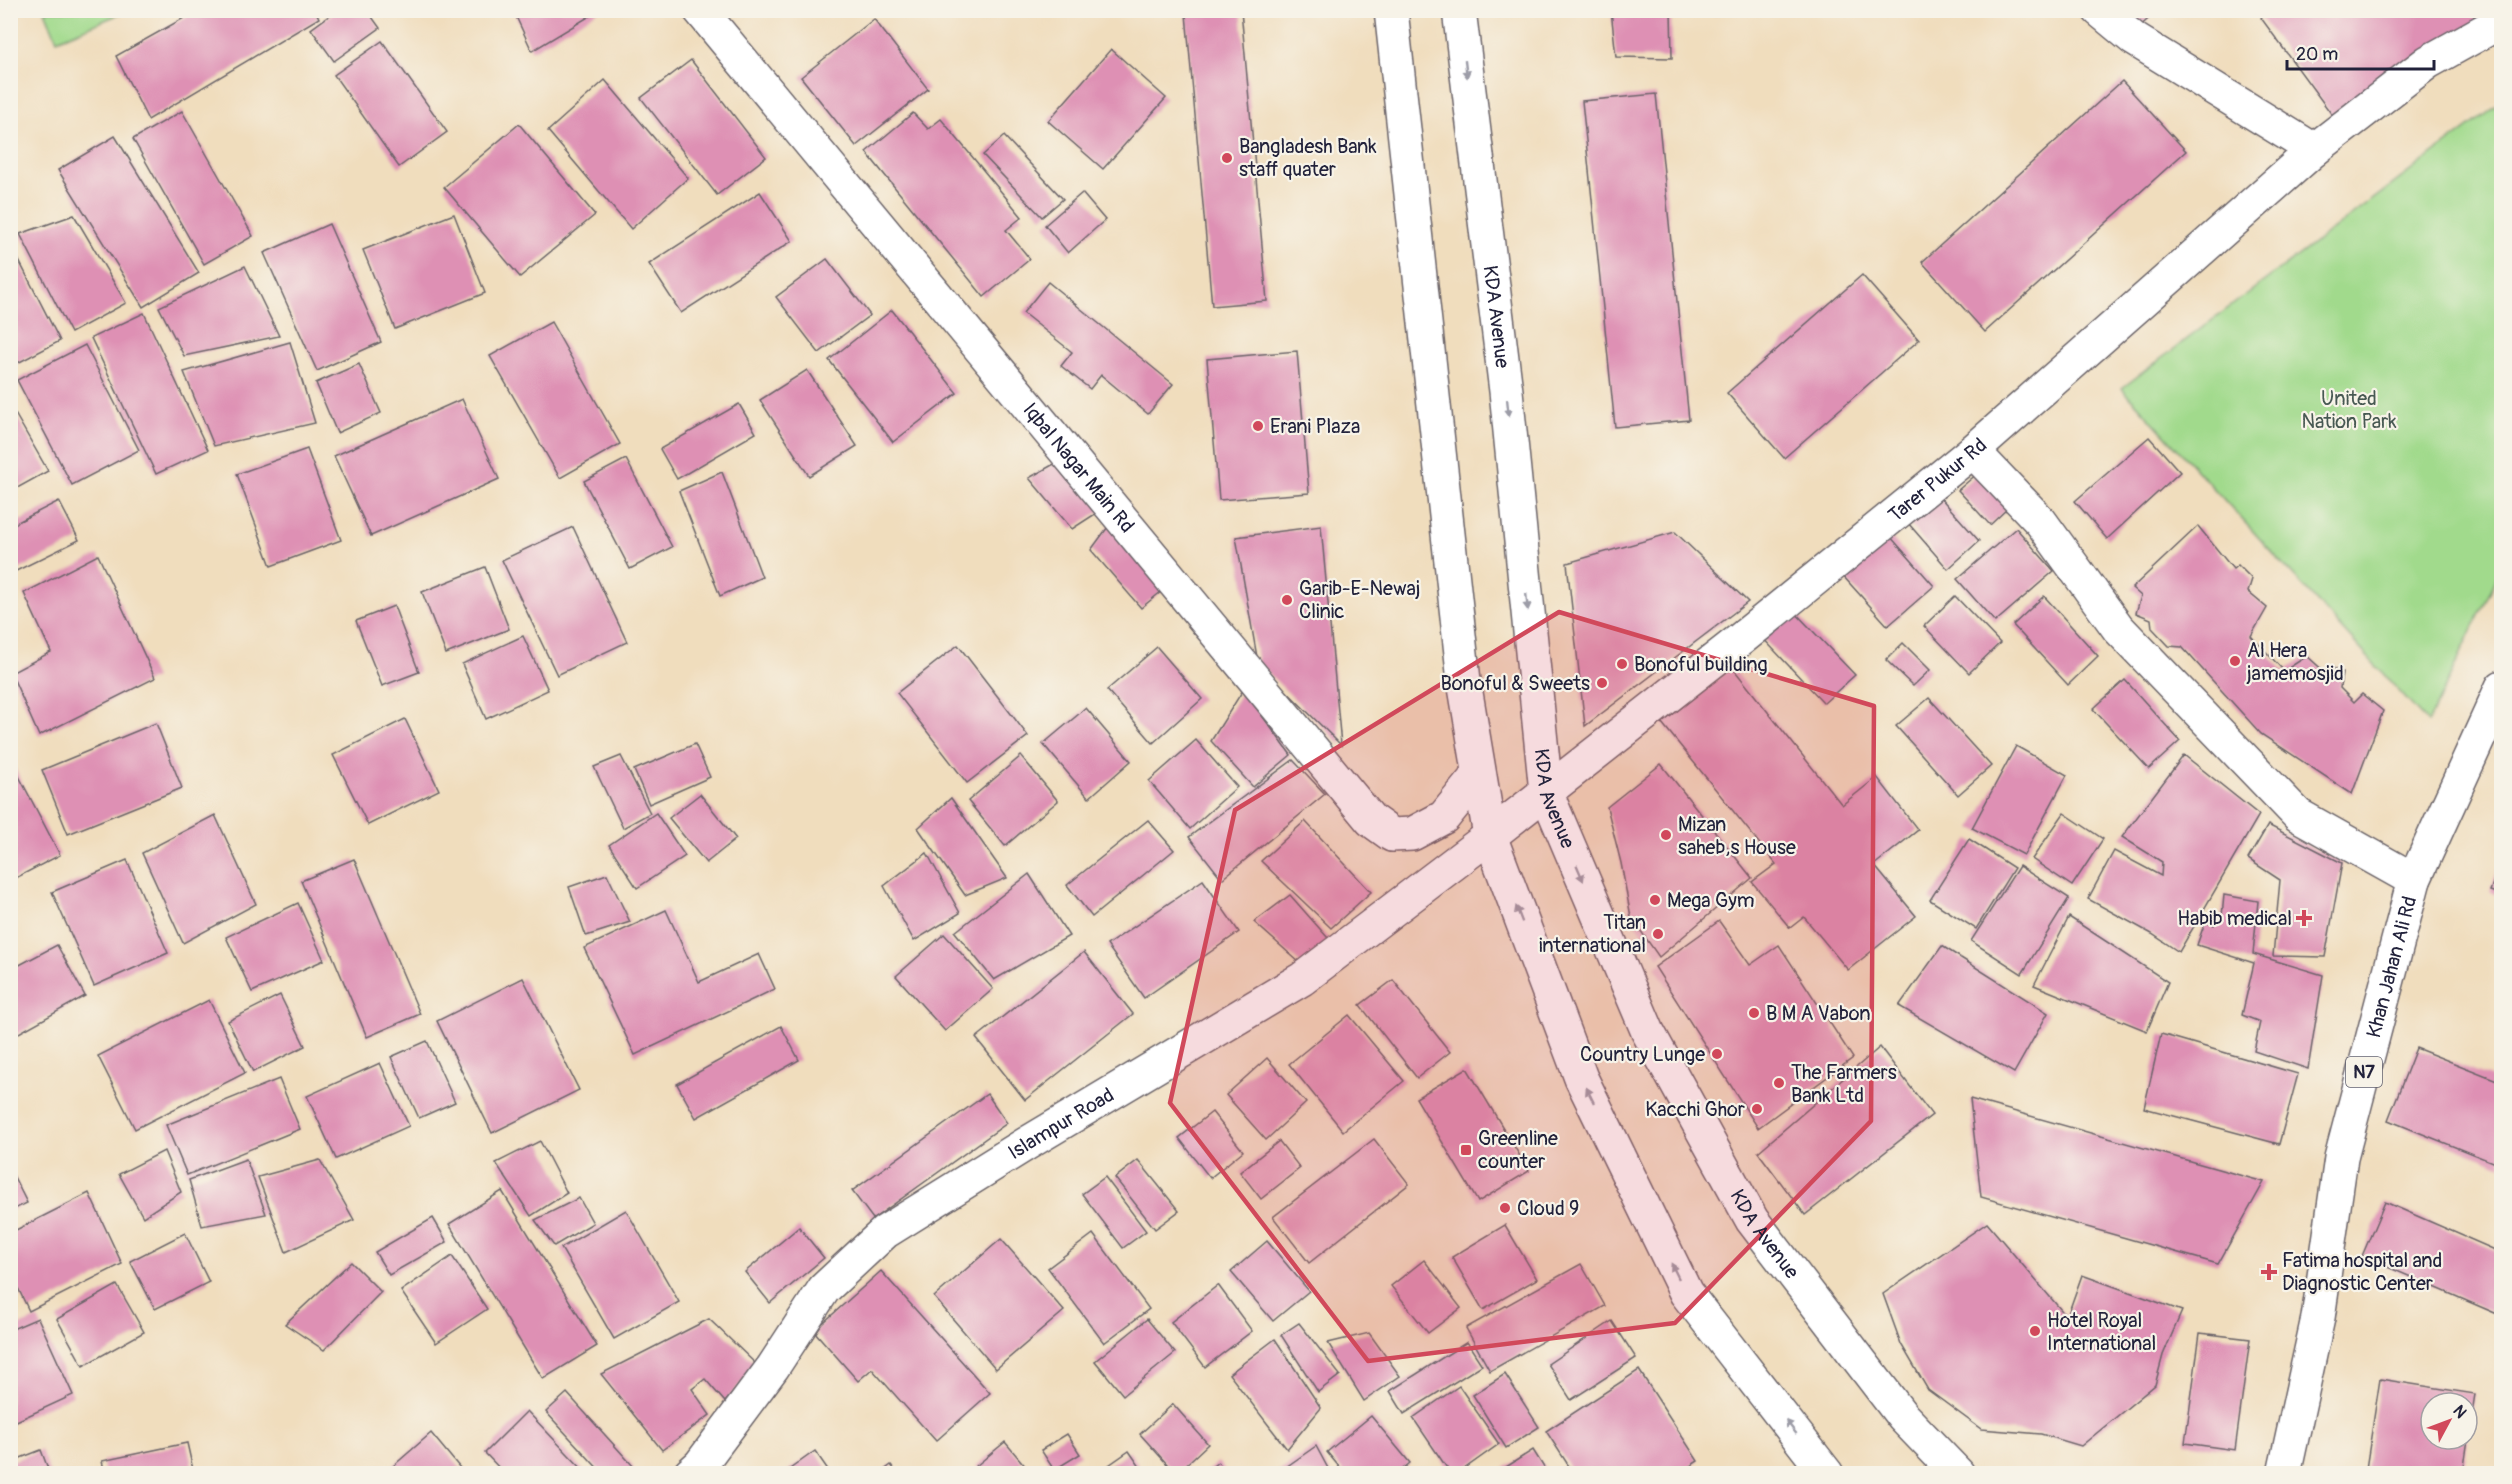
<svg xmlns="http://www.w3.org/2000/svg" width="2512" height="1484" font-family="Pangolin,sans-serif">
<rect width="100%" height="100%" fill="#f7f3e8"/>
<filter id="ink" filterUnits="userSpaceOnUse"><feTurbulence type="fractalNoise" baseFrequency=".0167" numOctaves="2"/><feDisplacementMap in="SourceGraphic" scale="12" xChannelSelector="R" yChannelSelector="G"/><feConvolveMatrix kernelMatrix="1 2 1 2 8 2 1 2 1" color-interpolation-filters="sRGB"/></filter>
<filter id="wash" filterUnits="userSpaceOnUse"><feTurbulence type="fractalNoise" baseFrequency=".008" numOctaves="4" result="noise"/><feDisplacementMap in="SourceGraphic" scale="24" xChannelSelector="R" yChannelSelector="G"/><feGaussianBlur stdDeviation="1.35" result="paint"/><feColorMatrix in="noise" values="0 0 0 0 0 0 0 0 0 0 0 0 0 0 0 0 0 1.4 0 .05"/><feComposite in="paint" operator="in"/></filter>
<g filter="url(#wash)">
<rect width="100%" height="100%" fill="#f0ddbd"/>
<g fill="#a1da8c" stroke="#627e64" stroke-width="1.5">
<path d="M45,11H127L57,40Z"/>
<path d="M2501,103V569L2428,723L2122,388Z"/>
</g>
<g id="blocks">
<g fill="#de90b4">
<path d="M198,10H315L319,18L148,120L116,56Z"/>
<path d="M337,10H367L380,28L334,61L311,29Z"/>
<path d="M513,10H600L532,51Z"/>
<path d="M1241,10L1267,301L1212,306L1186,14Z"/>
<path d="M1611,10H1671L1672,58L1616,57Z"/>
<path d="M1675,10H1717L1718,15L1675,12Z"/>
<path d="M2117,10H2158L2135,31Z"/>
<path d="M2271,10H2470L2478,21L2338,123L2261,18Z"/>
<path d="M874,19L928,89L856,146L801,77Z"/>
<path d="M382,41L447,132L399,167L334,75Z"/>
<path d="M1111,49L1166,98L1103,169L1048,121Z"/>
<path d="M691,60L766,157L717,195L641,98Z"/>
<path d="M605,80L688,178L631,229L548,131Z"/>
<path d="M2122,81L2186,151L1985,332L1922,262Z"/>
<path d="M1656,94L1689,420L1615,427L1582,101Z"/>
<path d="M182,111L253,236L204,264L133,139Z"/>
<path d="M913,113L928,129L941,119L1022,217L1006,230L1030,259L984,297L866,152Z"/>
<path d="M519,124L595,215L520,277L444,187Z"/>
<path d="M115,136L199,273L143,307L58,170Z"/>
<path d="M1004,136L1063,199L1042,217L983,155Z"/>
<path d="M760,192L792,241L681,313L649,264Z"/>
<path d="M1082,193L1105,220L1068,253L1045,225Z"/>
<path d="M454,214L485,293L395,329L363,250Z"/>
<path d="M74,215L126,303L71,333L20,234Z"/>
<path d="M329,224L381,342L317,371L264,253Z"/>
<path d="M10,243L60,341L10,367Z"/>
<path d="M827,259L870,315L819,353L776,297Z"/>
<path d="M245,266L279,336L184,356L159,307Z"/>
<path d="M1862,275L1919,340L1784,458L1727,393Z"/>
<path d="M1048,282L1173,384L1148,414L1101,375L1090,389L1061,366L1072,352L1023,313Z"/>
<path d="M892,310L957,393L893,442L829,360Z"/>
<path d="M144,313L208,450L156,474L91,338Z"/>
<path d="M551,322L620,444L560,478L490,356Z"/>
<path d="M290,342L315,423L214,446L184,372Z"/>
<path d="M85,345L139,450L72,485L17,380Z"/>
<path d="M1297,351L1309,493L1219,500L1207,359Z"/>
<path d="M359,364L381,413L337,433L316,383Z"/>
<path d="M807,370L857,446L809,476L760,400Z"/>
<path d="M462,399L499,479L371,536L334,456Z"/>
<path d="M739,404L756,433L677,479L660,449Z"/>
<path d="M10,405L48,471L10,492Z"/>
<path d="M2149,437L2180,472L2107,539L2075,501Z"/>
<path d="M307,449L341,540L271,566L237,474Z"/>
<path d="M626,459L672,547L630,569L584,481Z"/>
<path d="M1063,459L1106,507L1072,529L1029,478Z"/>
<path d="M722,472L762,577L720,596L679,491Z"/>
<path d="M1978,473L2009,507L1990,525L1958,490Z"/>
<path d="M1939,496L1979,541L1948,569L1908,523Z"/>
<path d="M59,501L79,540L10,574V526Z"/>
<path d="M1113,520L1167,587L1141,608L1091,550Z"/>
<path d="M1321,526L1341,745L1258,663L1236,537Z"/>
<path d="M2198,526L2233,569L2238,565L2252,579L2248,592L2267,608L2251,636L2284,671L2307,656L2326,673L2330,666L2342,673L2340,688L2354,702L2362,694L2383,711L2352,794L2261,734L2182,647L2169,646L2152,628L2151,619L2136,613L2141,596L2132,588Z"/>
<path d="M573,527L627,642L557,675L502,560Z"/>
<path d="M2016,528L2054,571L1995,622L1957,579Z"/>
<path d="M1675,532L1748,602L1585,726L1567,563Z"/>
<path d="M1889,535L1934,586L1888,626L1843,576Z"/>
<path d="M98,555L155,678L39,736L11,673L51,652L24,593Z"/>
<path d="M485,567L509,629L446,654L422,592Z"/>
<path d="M1955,596L2000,643L1969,673L1924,626Z"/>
<path d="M2044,596L2098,656L2068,685L2013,625Z"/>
<path d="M1788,605L1855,675L1824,703L1758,633Z"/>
<path d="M394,606L419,672L382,686L356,621Z"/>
<path d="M523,636L548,690L486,719L462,664Z"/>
<path d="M1903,643L1930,670L1913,686L1886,660Z"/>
<path d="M958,645L1028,736L967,783L897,693Z"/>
<path d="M1157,647L1202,699L1153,743L1107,690Z"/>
<path d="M1732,667L1842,805L1877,777L1918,830L1874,865L1916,916L1848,970L1804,917L1790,928L1752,882L1776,864L1662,723Z"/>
<path d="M2125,680L2180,741L2149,769L2093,709Z"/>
<path d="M1243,690L1291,755L1253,787L1211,741Z"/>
<path d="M1929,698L1991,766L1958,795L1896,726Z"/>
<path d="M1086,708L1131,761L1089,798L1043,744Z"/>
<path d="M405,719L439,790L368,825L333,755Z"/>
<path d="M156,723L182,788L68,834L42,770Z"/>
<path d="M1196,740L1237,787L1190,829L1149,781Z"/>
<path d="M695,744L710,777L649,804L634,770Z"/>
<path d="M2016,746L2067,775L2024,855L1972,828Z"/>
<path d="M2184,755L2259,815L2179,952L2152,934L2088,899L2114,851L2161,876L2162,862L2122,837Z"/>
<path d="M621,756L650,813L623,828L594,767Z"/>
<path d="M1021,756L1058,801L1005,846L968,801Z"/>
<path d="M10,759L60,855L10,881Z"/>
<path d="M1293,760L1325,794L1222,879L1189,837Z"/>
<path d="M1661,764L1752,878L1659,957L1631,917L1621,863L1607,807Z"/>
<path d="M700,794L736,839L706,863L669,818Z"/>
<path d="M951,798L1007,878L965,895L918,828Z"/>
<path d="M656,813L685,856L637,888L609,845Z"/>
<path d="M2064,813L2103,839L2072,886L2032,859Z"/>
<path d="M215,815L256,904L183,943L142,853Z"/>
<path d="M1148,820L1174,850L1092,917L1067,885Z"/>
<path d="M1305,821L1371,892L1331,928L1261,861Z"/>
<path d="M2268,825L2342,863L2325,957L2273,956L2280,880L2248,859Z"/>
<path d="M1969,839L2014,868L1976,929L1930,900Z"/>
<path d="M927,853L960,913L914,941L884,886Z"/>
<path d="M354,859L420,1014L367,1037L301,881Z"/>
<path d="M127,860L168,953L94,986L52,892Z"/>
<path d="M2501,862H2502V895L2490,891Z"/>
<path d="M2019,866L2069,898L2022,974L1971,941Z"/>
<path d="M607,874L630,922L586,936L569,887Z"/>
<path d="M1029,874L1069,936L994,980L955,932Z"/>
<path d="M1203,880L1239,932L1144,998L1107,945Z"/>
<path d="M1290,895L1335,946L1309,971L1254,922Z"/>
<path d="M2224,895L2258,901L2253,954L2323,975L2308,1069L2254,1051L2260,1022L2242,1015L2254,963L2197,945L2205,922L2214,925L2222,916Z"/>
<path d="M298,903L324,960L252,992L226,937Z"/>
<path d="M666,910L699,982L759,954L775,989L635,1055L584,948Z"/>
<path d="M2069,917L2168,982L2147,1031L2034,985Z"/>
<path d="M1719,921L1750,965L1779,945L1853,1058L1758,1128L1655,967Z"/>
<path d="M944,934L993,989L945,1031L896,976Z"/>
<path d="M57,945L85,996L10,1038V970Z"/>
<path d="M1942,946L2048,1013L2014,1073L1899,1006Z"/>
<path d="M1084,952L1133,1014L1025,1100L976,1038Z"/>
<path d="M523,978L579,1090L492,1133L437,1021Z"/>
<path d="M1393,980L1450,1052L1417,1078L1360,1005Z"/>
<path d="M280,995L305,1046L253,1072L228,1021Z"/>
<path d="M209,1000L245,1073L135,1129L98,1056Z"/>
<path d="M1349,1015L1404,1081L1343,1131L1289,1064Z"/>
<path d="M781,1026L799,1060L696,1118L677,1084Z"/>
<path d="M2161,1034L2298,1074L2279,1144L2144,1108Z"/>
<path d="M427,1041L455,1102L419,1118L391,1057Z"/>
<path d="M1880,1047L1932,1115L1805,1215L1758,1152Z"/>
<path d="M2416,1048L2502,1082V1166L2388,1120Z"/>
<path d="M1267,1058L1306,1103L1266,1140L1226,1095Z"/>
<path d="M380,1063L409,1126L336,1159L307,1096Z"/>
<path d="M1467,1068L1529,1171L1478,1202L1416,1098Z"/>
<path d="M279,1079L300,1129L187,1175L166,1125Z"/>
<path d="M987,1094L1007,1123L873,1219L852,1191Z"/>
<path d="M1970,1099L2264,1182L2218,1264L1981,1197Z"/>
<path d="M1212,1112L1243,1151L1210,1178L1179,1138Z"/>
<path d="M1374,1139L1409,1184L1309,1263L1273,1217Z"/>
<path d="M540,1141L567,1193L531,1216L496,1163Z"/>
<path d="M1279,1141L1300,1168L1261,1199L1240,1172Z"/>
<path d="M164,1151L181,1192L143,1217L119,1174Z"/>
<path d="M246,1159L266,1214L202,1226L189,1180Z"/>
<path d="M320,1160L354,1220L286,1252L258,1177Z"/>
<path d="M1138,1160L1179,1211L1155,1229L1115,1178Z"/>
<path d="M10,1169L27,1203L10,1211Z"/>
<path d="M1105,1177L1146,1231L1123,1248L1082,1194Z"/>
<path d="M502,1191L597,1346L543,1379L449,1224Z"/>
<path d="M89,1193L122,1264L29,1311L10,1271V1233Z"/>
<path d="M579,1198L593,1223L554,1246L535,1220Z"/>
<path d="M2385,1202L2502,1253V1316L2362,1256Z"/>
<path d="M626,1210L679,1302L614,1339L561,1248Z"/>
<path d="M433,1218L447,1242L389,1275L375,1252Z"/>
<path d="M1987,1223L2067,1317L2082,1275L2182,1311L2163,1355L2155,1385L2081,1446L2041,1434L1981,1429L1928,1390L1901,1344L1883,1294Z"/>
<path d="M1505,1225L1537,1279L1483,1310L1452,1257Z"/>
<path d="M799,1227L824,1258L770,1303L745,1272Z"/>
<path d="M185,1233L209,1282L155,1309L130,1261Z"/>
<path d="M1093,1234L1149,1309L1104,1343L1048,1268Z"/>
<path d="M1001,1239L1064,1311L996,1369L934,1297Z"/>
<path d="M1267,1241L1309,1291L1273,1321L1231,1272Z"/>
<path d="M452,1256L487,1309L436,1343L401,1291Z"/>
<path d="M1424,1260L1461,1308L1428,1333L1391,1286Z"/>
<path d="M351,1262L381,1292L324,1350L285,1324Z"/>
<path d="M1581,1264L1605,1306L1490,1371L1466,1328Z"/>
<path d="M881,1271L990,1393L936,1441L872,1369L858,1381L814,1331Z"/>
<path d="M117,1285L144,1332L83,1366L57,1319Z"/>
<path d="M1218,1285L1252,1331L1205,1367L1171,1322Z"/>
<path d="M38,1318L73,1395L10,1424V1330Z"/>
<path d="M709,1319L757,1365L725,1402L705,1379L692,1389L710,1415L662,1450L601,1374Z"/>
<path d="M1147,1319L1175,1353L1123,1395L1095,1361Z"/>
<path d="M1612,1321L1636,1358L1571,1400L1548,1364Z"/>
<path d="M1299,1323L1340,1375L1318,1392L1281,1335Z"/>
<path d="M1369,1333L1400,1376L1364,1401L1328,1343Z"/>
<path d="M2200,1333L2250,1339L2235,1450L2185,1443Z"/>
<path d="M1275,1339L1321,1408L1287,1449L1229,1374Z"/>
<path d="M1467,1342L1482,1365L1404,1414L1390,1391Z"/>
<path d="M1639,1370L1698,1461L1678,1474H1574L1546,1431Z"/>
<path d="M1505,1374L1539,1427L1506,1448L1473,1395Z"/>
<path d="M2380,1379L2475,1394L2468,1439L2467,1403H2431V1439H2468L2463,1474H2393L2366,1469Z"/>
<path d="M1459,1386L1499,1444L1457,1474H1451L1413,1418Z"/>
<path d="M567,1393L634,1467L627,1474H603L546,1412Z"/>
<path d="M1173,1404L1208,1444L1176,1474L1140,1434Z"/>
<path d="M527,1411L587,1474H505L485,1453Z"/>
<path d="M1371,1416L1410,1463L1397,1474H1345L1327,1452Z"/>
<path d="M431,1433L465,1474H384Z"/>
<path d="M1067,1434L1080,1454L1054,1470L1041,1450Z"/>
<path d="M1005,1442L1032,1474H983L976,1466Z"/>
<path d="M187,1443L194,1474H105L102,1461Z"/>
<path d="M1316,1446L1331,1474H1276Z"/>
<path d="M41,1450L50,1474H10V1462Z"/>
<path d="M1533,1450L1548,1474H1495Z"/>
<path d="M815,1451L831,1474H783Z"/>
<path d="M1129,1451L1145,1474H1096Z"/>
<path d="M1218,1462L1227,1474H1203Z"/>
<path d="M891,1465L898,1474H879Z"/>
</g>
</g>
</g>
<g filter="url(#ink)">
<use href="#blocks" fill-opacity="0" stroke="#6a6368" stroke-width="1.5"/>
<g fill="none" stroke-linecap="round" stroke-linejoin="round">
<g stroke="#6a6368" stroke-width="36">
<g id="minor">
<path id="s1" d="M700,10L1371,820L1392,835L1412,834L1444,817L1478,775"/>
<path d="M2099,10L2134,39L2314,150"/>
<path d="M1973,451L2041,522L2118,628L2298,815L2414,880"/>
<path id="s2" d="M690,1474L700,1465L773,1367L824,1289L885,1232L1026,1144L1302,979L1490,836L1741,639L1973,451L2314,150L2428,62L2502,21"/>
</g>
</g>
<g stroke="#6a6368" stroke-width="36">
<g id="secondary">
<path d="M1391,10L1464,681L1490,836L1581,1078L1686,1293L1827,1474"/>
<path id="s3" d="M1459,10L1506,391L1546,792L1648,1032L1752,1220L1903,1417L1958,1474"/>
</g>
</g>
<g stroke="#6a6368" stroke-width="36">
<g id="trunk">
<path id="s4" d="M2284,1474L2318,1318L2341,1158L2414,880L2502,687"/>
</g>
</g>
<use href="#minor" stroke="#fff" stroke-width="33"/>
<use href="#secondary" stroke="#fff" stroke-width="33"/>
<use href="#trunk" stroke="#fff" stroke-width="33"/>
</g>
<defs><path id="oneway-solid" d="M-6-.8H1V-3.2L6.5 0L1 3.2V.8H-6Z" transform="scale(1.5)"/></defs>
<g fill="#9c9ca7">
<use href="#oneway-solid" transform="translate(1466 69) rotate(83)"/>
<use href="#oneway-solid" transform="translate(1508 408) rotate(84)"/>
<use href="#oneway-solid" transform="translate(1527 602) rotate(84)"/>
<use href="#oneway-solid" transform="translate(1580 873) rotate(67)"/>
<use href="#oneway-solid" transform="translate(1519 914) rotate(-111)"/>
<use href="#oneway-solid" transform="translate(1590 1095) rotate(-116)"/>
<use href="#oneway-solid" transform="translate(1675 1271) rotate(-116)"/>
<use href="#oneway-solid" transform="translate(1791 1427) rotate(-128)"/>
</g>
</g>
<path fill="#d1495b" fill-opacity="0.2" stroke="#d1495b" stroke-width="4.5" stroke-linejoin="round" d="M1559,612L1874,706L1871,1121L1675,1323L1368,1361L1170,1103L1235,810Z"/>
<g fill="#d1495b" stroke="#f7f3e8" stroke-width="2">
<circle cx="1227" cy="158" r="6"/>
<circle cx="1258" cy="426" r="6"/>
<circle cx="1287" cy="600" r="6"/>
<circle cx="2235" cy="661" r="6"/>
<circle cx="1622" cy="664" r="6"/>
<circle cx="1602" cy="683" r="6"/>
<circle cx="1666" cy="835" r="6"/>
<circle cx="1655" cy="900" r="6"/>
<path d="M2301 909h6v6h6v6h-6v6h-6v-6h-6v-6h6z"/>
<circle cx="1658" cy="934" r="6"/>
<circle cx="1754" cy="1013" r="6"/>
<circle cx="1717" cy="1054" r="6"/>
<circle cx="1779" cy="1083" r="6"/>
<circle cx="1757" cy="1109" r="6"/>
<rect x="1460" y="1144" width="12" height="12" rx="3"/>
<circle cx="1505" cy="1208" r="6"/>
<path d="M2266 1263h6v6h6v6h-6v6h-6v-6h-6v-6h6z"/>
<circle cx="2035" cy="1331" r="6"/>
</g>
<g text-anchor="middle" stroke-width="4.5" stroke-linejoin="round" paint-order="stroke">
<rect fill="#f7f3e8" stroke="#62616f" stroke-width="1.5" x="2346" y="1057" width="36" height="30" rx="4.5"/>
<g font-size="18" font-weight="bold" fill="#22223b">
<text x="2364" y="1078">N7</text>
</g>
<g font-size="20" fill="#22223b" stroke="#f7f3e8" text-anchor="start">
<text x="1239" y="153">Bangladesh Bank<tspan x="1239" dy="23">staff quater</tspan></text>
<text x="1270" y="433">Erani Plaza</text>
<text x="1299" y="595">Garib-E-Newaj<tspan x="1299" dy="23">Clinic</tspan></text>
<text x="2247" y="657">Al Hera<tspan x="2247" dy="23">jamemosjid</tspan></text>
<text x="1634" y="671">Bonoful building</text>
<text x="1590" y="690" text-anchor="end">Bonoful &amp; Sweets</text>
<text x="1678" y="831">Mizan<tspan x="1678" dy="23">saheb,s House</tspan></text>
<text x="1667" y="907">Mega Gym</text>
<text x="2292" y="925" text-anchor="end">Habib medical</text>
<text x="1646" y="929" text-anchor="end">Titan<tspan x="1646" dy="23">international</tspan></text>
<text x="1766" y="1020">B M A Vabon</text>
<text x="1705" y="1061" text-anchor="end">Country Lunge</text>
<text x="1791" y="1079">The Farmers<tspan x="1791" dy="23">Bank Ltd</tspan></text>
<text x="1745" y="1116" text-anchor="end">Kacchi Ghor</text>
<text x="1478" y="1145">Greenline<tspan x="1478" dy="23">counter</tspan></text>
<text x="1517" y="1215">Cloud 9</text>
<text x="2282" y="1267">Fatima hospital and<tspan x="2282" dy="23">Diagnostic Center</tspan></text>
<text x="2047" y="1327">Hotel Royal<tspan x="2047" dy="23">International</tspan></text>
</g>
<g font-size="20" fill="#22223b" stroke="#f7f3e8">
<text dy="7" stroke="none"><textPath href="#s3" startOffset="309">KDA Avenue</textPath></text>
<text dy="7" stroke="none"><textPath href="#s1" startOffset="594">Iqbal Nagar Main Rd</textPath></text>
<text dy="7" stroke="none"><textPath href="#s2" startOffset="1608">Tarer Pukur Rd</textPath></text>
<text dy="7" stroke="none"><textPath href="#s3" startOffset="795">KDA Avenue</textPath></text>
<text dy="7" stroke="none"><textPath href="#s4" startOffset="519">Khan Jahan Ali Rd</textPath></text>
<text dy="7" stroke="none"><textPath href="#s2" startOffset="519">Islampur Road</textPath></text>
<text dy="7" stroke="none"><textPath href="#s3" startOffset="1281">KDA Avenue</textPath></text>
</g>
<g font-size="20" fill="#485953" stroke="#f7f3e8">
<text x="2349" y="405">United<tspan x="2349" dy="23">Nation Park</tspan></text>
</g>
</g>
<rect width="2512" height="1484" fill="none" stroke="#f7f3e8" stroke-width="36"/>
<g transform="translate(2449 1421) rotate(49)"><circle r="28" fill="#f7f3e8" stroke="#a29fa3" stroke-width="1.5"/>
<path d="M0-4.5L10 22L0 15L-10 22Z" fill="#d1495b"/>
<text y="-9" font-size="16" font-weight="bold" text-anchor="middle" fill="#22223b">N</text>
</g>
<path d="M2287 60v9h147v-9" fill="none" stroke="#22223b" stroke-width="3"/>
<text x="2296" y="60" font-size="18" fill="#22223b" stroke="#f7f3e8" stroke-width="4.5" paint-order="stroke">20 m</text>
</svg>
